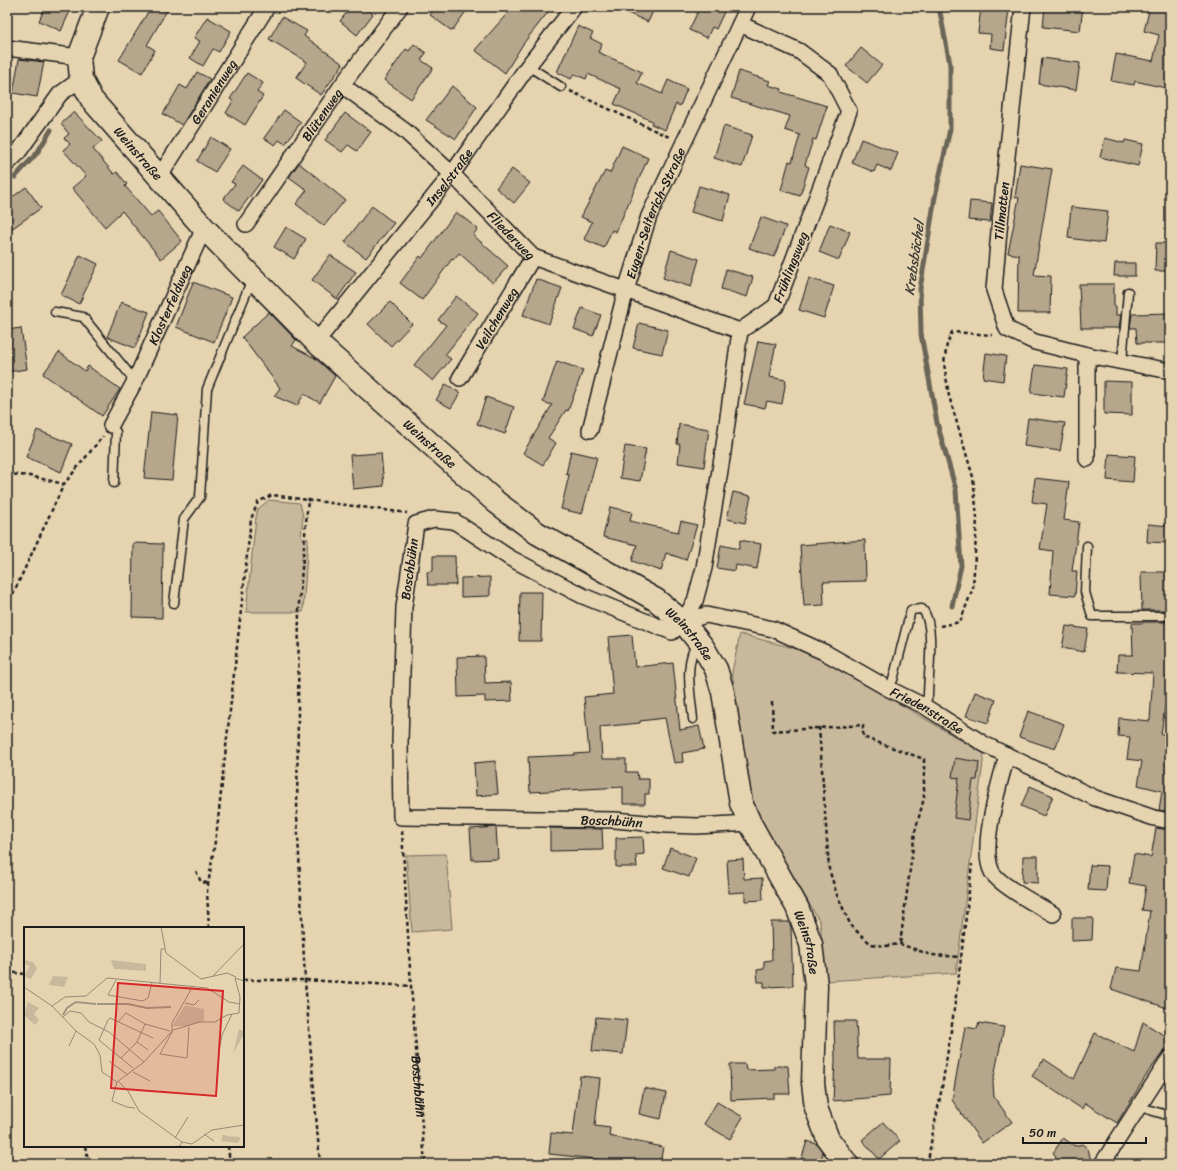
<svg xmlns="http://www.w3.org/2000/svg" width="1177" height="1171" font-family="Sriracha,sans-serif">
<rect width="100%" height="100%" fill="#e6d4b1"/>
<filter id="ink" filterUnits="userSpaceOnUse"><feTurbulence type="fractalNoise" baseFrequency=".025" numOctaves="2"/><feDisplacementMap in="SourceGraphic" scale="8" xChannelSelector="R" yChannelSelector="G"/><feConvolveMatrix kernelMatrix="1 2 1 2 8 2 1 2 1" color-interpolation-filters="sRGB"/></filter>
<g filter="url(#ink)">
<g fill="#c9b99c" stroke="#726a5c">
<path d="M269,500L300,503L303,516L301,537L308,539L303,612H246L256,517L258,509Z"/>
<path d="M740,634L816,654L984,754L956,973L825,981L820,922L756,813L749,785L732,672Z"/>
<path d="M446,854L452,929L412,932L406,855Z"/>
</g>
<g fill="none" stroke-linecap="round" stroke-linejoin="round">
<g stroke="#6b6557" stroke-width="5">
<path d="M939,7L950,64V129L935,197L920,289L921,334L937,423L956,490L961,566L952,606"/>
<path d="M15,177L37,153L51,130"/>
</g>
</g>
<g fill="#b5a68c" stroke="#1c1c1c">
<path d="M45,7H72L61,31L39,21Z"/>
<path d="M151,7H169L147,45L155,50L142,73L119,60Z"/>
<path d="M351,7H364L373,14L357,35L340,21Z"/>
<path d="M436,7H469L452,31L430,15Z"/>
<path d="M513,7H552L523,44L505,73L475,50Z"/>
<path d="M614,7H655L648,22Z"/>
<path d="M700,7H714L724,12L716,29L712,27L707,38L689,30Z"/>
<path d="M981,7L1009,9L1004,50L990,48L991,34L978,33Z"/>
<path d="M1045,7H1083L1080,31L1043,27Z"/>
<path d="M1150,7L1170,11V89L1135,81L1134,85L1111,81L1116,54L1153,61L1159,35L1144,31Z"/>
<path d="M207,17L231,31L219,52L213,49L203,66L190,58L200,41L194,38Z"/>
<path d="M282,17L307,31L304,36L343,64L321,95L296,78L307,62L269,39Z"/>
<path d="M578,26L593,33L590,38L602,44L598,52L642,72L637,83L662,94L668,80L687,89L680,106L676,104L665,130L651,124L652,121L614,104L621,89L588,74L586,79L574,74L571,79L557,72Z"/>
<path d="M414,44L426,53L421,60L433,68L411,99L384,80L406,49L409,51Z"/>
<path d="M861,48L882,65L867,83L846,66Z"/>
<path d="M1042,58L1080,63L1076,90L1039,84Z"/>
<path d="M19,59L44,62L37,97L13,93Z"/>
<path d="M739,71L770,81L768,85L782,89L781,92L827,106L816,140L813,139L805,165L809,167L800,196L781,190L789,161L792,162L800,135L785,130L790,116L731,98Z"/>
<path d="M197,72L210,79L182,125L163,114L180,85L187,89Z"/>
<path d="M247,73L263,83L257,92L263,96L245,125L226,113L233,101L230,99Z"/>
<path d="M452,86L477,107L456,139L426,120Z"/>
<path d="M284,110L301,122L285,144L279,140L275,145L264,138Z"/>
<path d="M74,112L102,141L93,149L114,174L117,172L127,184L125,186L151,216L158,211L182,241L161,259L122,211L105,227L72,188L86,176L63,150L70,144L64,138L69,134L61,124Z"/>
<path d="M345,113L371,132L357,151L348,145L342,152L325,140Z"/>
<path d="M724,126L752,135L742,167L714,158Z"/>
<path d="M211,137L230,149L215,172L197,161Z"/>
<path d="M1105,138L1124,143L1125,140L1143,144L1138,166L1100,157Z"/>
<path d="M861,139L898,153L891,171L877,165L874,172L852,163Z"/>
<path d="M622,146L648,158L616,232L612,230L604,248L584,239L592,222L581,217L605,171L610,173Z"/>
<path d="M299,163L345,200L324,226L296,204L307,190L289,177Z"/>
<path d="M1020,164L1052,169L1034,275L1051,276L1050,313H1018L1019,255L1008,253L1019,198L1015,197Z"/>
<path d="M243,166L262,180L239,211L223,199L235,184L231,182Z"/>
<path d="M512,169L530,183L514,203L496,188Z"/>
<path d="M699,186L730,195L723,221L691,212Z"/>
<path d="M26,187L41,208L7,232V201Z"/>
<path d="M970,201L992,203L990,222L968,220Z"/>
<path d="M372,206L394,223L366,258L345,242Z"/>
<path d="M1071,207L1108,211L1104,243L1068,238Z"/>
<path d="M456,212L478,229L473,235L508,266L493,283L459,253L453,260L452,259L422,300L400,283L420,256L422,258Z"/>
<path d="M761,217L786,226L774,257L749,248Z"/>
<path d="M830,224L850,232L839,260L819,252Z"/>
<path d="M286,227L306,239L294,259L274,247Z"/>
<path d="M1156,243H1170V271H1155Z"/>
<path d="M671,250L699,259L691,287L663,278Z"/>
<path d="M80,255L98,264L79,304L61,295Z"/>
<path d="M330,255L356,272L337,299L312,280Z"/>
<path d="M1115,263H1135V276H1114Z"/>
<path d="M726,269L753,277L747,297L721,289Z"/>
<path d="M809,278L834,286L824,318L799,310Z"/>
<path d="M536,279L562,288L549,324L523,315Z"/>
<path d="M193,282L232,297L214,342L176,327Z"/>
<path d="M1079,284H1114V306H1116V315H1121L1119,328H1081Z"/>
<path d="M456,296L478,313L445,355L451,359L433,381L414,365L446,325L438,320Z"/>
<path d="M121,302L149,312L135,348L107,337Z"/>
<path d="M390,302L412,324L391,346L368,324Z"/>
<path d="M582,308L601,315L593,336L574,329Z"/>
<path d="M269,312L296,340L292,346L315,358L335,376L320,403L304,394L297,406L274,396L280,388L242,337Z"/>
<path d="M1170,313V343H1137L1136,328H1130L1132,314Z"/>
<path d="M639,323L668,330L662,354L633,348Z"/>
<path d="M21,328L27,369L7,372V330Z"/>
<path d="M758,341L776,344L769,377L786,380L782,404L767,401L765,408L744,404Z"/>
<path d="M59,352L85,371L88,366L120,389L102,416L43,374Z"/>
<path d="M986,353L1006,356L1003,381L983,378Z"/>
<path d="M557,361L583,370L568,411L566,410L548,438L556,443L543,465L523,453L552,405L543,402Z"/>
<path d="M1035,365L1068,369L1064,397L1031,393Z"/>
<path d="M1104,381L1132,382V415L1104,414Z"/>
<path d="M446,384L460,393L451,408L436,400Z"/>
<path d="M486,397L514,407L505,434L477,424Z"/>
<path d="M151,412L178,415L172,480L144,478Z"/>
<path d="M1028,418L1065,423L1060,451L1024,446Z"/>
<path d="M679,424L709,429L704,467L678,463L680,444H677Z"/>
<path d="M37,430L72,444L61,472L26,457Z"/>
<path d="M625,446L646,449L640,481L620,478Z"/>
<path d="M571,451L597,457L582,514L561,509L569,475L566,474Z"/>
<path d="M381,453L384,486L353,489L350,455Z"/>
<path d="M1109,454L1135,456L1133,482L1107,480Z"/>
<path d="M1035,478L1069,482L1064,520L1079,522L1072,571H1077L1075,596L1050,594L1053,551L1040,549L1047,504L1032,502Z"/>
<path d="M733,492L751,496L745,523L727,519Z"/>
<path d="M610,507L632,512L630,521L678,532L681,521L697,525L686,560L666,553L661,571L632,561L637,545L603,537Z"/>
<path d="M1148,524L1170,526V543L1147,542Z"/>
<path d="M740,540L761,544L757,569L736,565L735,571L717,568L721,545L739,549Z"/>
<path d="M865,540L866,581L823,582L824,605L804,606L800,545Z"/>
<path d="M133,543L163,544L162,618L132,617Z"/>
<path d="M433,556H455L456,585H428L427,572L433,571Z"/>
<path d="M1141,572H1170V610H1142Z"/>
<path d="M490,577V596L461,597V578Z"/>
<path d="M520,592H542L541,641H519Z"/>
<path d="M1143,622H1170V708L1165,707L1161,734H1170V812L1159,810L1162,791L1138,785L1142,761L1127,759L1130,737L1118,736L1119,718L1150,721L1153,673L1117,672L1118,655H1133L1132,623H1143Z"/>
<path d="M1066,626L1088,629L1084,652L1062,648Z"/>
<path d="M632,635L635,667L673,663L680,730L699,726L704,749L682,753L683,762L674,763L665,718L640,721V723L600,727L602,759H626V772H637L638,779H649V794H645V804H623V787L530,792L528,757L574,755V754L589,753L584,697L613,694L608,637Z"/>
<path d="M484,656L485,683L511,682L512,701L485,702V696L458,697L457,657Z"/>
<path d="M975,692L996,700L988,723L966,716Z"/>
<path d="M1028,711L1064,724L1055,749L1019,737Z"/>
<path d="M955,758L979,762L977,780H973L968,820L954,818L959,778L952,777Z"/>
<path d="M495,761L498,794L476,796L474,763Z"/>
<path d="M1030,786L1053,796L1044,816L1021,806Z"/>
<path d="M496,827L498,859L472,860L470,829Z"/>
<path d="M550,828L602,829L603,850L550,851Z"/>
<path d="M1156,828L1170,830V1009L1111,989L1116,968L1141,971L1150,911L1142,910L1146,886L1129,883L1134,854L1151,857Z"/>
<path d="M643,837L644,854L636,855L637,867H616V838Z"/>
<path d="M670,848L696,858L689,877L663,868Z"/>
<path d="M1023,856H1038V883L1022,882Z"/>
<path d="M743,859L744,879L762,878L763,900L745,901V892L729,893L727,860Z"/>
<path d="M1090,865L1108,866L1106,891L1088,890Z"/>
<path d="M1072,918H1093L1092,940L1072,941Z"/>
<path d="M771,922H789L791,927L793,986L764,987V982H758L757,970L764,969V961L772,960Z"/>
<path d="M596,1017L627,1020L623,1054L592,1051Z"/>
<path d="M834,1021H856L858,1059H891L890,1096L833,1101L835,1060Z"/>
<path d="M1143,1022L1170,1039V1043L1149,1071L1117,1123L1085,1103L1082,1109L1032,1076L1044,1059L1074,1079L1095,1033L1134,1052Z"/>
<path d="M979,1023L1004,1027L993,1082L994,1097L1012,1122L982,1143L952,1100L965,1027L977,1029Z"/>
<path d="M730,1064H745L746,1070L774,1069V1066H788L790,1094H774V1098L731,1100Z"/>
<path d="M580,1076L600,1078L595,1126L610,1128L609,1136L663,1147L660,1164H625V1162L549,1154L551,1133L573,1135Z"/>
<path d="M644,1088L666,1093L661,1119L639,1114Z"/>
<path d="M717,1102L743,1117L730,1139L704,1124Z"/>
<path d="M883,1122L900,1141L879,1159L862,1140Z"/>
<path d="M1063,1138L1075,1146L1082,1144L1088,1149L1092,1164H1051L1056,1156L1053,1153Z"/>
<path d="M807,1141L817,1144L823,1153L820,1164H800Z"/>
</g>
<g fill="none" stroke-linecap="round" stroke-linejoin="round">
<g stroke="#1c1c1c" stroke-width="11">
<g id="service">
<path d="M528,66L561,87"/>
<path d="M55,312L83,317L135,381"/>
<path d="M1122,362L1128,292"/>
<path d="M111,425L116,432L114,483"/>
<path d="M1087,546L1085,592L1092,616H1170"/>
<path d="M174,603L184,519L200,497L207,389L252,279"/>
<path d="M889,689L893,680L911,610L922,609C936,624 928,675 928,696L924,706"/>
<path d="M693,719C691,696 683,662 698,642"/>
<path d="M1140,1107L1170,1116"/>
</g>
</g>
<g stroke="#1c1c1c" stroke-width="18">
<g id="minor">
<path d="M1023,7L999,231L994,290L1007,329L1035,342L1087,355L1170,371"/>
<path id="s2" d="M740,24L799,51L830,74L849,111L776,306L740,331L723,452L704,568L695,601L683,622L672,632L583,596L510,558L454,521L434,519L416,524L404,607L400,741L401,817L615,820L667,825L697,826L750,823"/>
<path d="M7,48L79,57"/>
<path id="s3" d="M342,85L405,131L452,174L533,257L740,331"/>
<path d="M7,164L17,154L60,94L81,79"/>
<path id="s4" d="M160,176L267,7"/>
<path id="s5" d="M246,224L342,85L400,7"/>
<path id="s6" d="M316,342L452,174L528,66L574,7"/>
<path id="s7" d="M460,378L533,257"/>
<path id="s8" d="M111,425L135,381L204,228"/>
<path id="s9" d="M590,430L626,290L649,216L748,7"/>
<path d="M1087,459V355"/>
<path id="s10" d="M683,622L706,615L773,629L826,653L889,689L924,706L984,744L1095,798L1154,818L1170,821"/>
<path d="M1007,755C1000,782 979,848 992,872C999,885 1039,906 1053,914"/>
<path d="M1102,1164L1170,1058"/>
</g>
</g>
<g stroke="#1c1c1c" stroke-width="25">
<g id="secondary">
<path id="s11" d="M98,7L79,57L81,79L92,100L204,228L316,342L496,502L537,533L656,600L683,622L703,647L716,669L723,692L741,803L750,823L797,907L811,944L816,985L813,1083L816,1108L828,1139L847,1164"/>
</g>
</g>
<g stroke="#1c1c1c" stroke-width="2.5" stroke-dasharray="4 3" stroke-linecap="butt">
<path d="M570,91L669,137"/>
<path d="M7,474L30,476L64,484L103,436"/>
<path d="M7,607L64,484"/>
<path d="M940,626L960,622L973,588L977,518L973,477L949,396L944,363L947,344L952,332L992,335"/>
<path d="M772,702L773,731L863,725V737L924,759V798L915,832L900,944"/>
<path d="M819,727L829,869L837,895L851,926L871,944L885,946L900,944L931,955L961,957"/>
<path id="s1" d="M402,831L411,986L425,1164"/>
<path d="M196,871L201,882L208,883"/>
<path d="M209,928L207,891L217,829L251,519L258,502L272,495L308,500"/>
<path d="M7,972L25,974"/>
<path d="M243,980H305L411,986"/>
<path d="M85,1146L89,1164"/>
<path d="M228,1146L230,1164"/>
<path d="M320,1164L305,980L297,815L299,603L308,500L407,513"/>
<path d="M928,1164C931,1134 940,1104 944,1074C956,1005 964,934 972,864"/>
</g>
<use href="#service" stroke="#e6d4b1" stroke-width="8"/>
<use href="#minor" stroke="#e6d4b1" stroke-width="15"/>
<use href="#secondary" stroke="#e6d4b1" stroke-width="22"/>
</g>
</g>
<g text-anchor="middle" stroke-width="3.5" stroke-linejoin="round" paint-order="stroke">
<g font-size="13" fill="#1c1c1c" stroke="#e6d4b1">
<text dy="5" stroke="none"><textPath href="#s4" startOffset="100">Geranienweg</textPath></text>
<text dy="5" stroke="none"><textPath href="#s5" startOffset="133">Blütenweg</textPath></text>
<text dy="5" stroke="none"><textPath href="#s11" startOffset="170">Weinstraße</textPath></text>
<text dy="5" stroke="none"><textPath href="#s6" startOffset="212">Inselstraße</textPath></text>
<text transform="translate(1001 211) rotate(-84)" y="5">Tillmatten</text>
<text dy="5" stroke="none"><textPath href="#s9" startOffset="227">Eugen-Seiterich-Straße</textPath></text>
<text dy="5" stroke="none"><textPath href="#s3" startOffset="227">Fliederweg</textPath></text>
<text transform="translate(790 267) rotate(-69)" y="5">Frühlingsweg</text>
<text dy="5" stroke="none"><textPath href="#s8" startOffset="134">Klosterfeldweg</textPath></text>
<text dy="5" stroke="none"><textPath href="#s7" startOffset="70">Veilchenweg</textPath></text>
<text dy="5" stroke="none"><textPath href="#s11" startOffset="582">Weinstraße</textPath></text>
<text transform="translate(409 569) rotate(-82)" y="5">Boschbühn</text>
<text dy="5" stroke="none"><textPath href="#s11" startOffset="906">Weinstraße</textPath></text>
<text dy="5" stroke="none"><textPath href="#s10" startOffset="267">Friedenstraße</textPath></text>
<text dy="5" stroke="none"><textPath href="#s2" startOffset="1499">Boschbühn</textPath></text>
<text dy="5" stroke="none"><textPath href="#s11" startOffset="1242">Weinstraße</textPath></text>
<text dy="5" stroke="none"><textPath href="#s1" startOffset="256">Boschbühn</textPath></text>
</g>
<g font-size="14" font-style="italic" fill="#444039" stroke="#e6d4b1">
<text transform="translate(914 258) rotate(-82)" y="5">Krebsbächel</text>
</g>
</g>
<g transform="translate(24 927)">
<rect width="220" height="220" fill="#e6d4b1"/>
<path d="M0,33L9,35L13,41L7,52L0,49L6,39L0,37ZM87,33L122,37V44L90,42ZM29,49L44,50L40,60L25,58ZM4,75L15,81L10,87L15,93L11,98L0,88ZM161,78L180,82V94L162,99H148ZM215,102L220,104V107L209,127ZM199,207L203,209L217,210L214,216L197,214Z" fill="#c9b99c"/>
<path fill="none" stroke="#a0957e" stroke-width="2" d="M73,77H104L123,81L147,80M39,88L43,81L52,75L72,77"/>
<path fill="none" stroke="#958a75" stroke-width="1" d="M137,0L142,26L177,52M188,50L220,17M177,52L203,46L212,50M92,53L84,68L119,74L124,71L128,56M136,57L137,22H141M0,60L28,79L52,104L70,117L76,128L78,145L93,155L120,135L149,103L176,95H191L203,88L215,86L216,70L211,51L220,54M161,76L170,78L175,73M28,79L41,70L62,69L83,51L183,61L205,75L216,77M39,90L46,84L57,86L65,95L85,105L120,135M94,95L102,86L121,97L146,104M165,100L163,131L136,127L148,105V96L169,59M113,115L124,123M45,119L52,104M195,124L198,108L208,87M97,131L113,115L121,97M85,134L104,148M109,141L75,113L84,93L86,91L129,111M109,145L126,154M93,155L88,174L103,180L111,181M95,155L104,164L115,184L158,215L168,217L188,203L220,198M180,207L190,214M151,211L164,190M145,220L156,219L158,215"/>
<path fill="#d62828" fill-opacity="0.15" stroke="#d62828" stroke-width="2" d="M94,56L199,64L192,169L87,161Z"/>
<rect width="220" height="220" fill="none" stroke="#1c1c1c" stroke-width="2"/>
</g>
<rect width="1177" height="1171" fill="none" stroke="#e6d4b1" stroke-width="24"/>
<rect x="12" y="12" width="1153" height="1147" fill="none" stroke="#1c1c1c" stroke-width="1.5" filter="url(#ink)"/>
<path d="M1023 1137v6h123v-6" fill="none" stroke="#1c1c1c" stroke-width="2"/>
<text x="1029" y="1137" font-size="12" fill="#1c1c1c" stroke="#e6d4b1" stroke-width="3" paint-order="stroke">50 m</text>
</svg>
